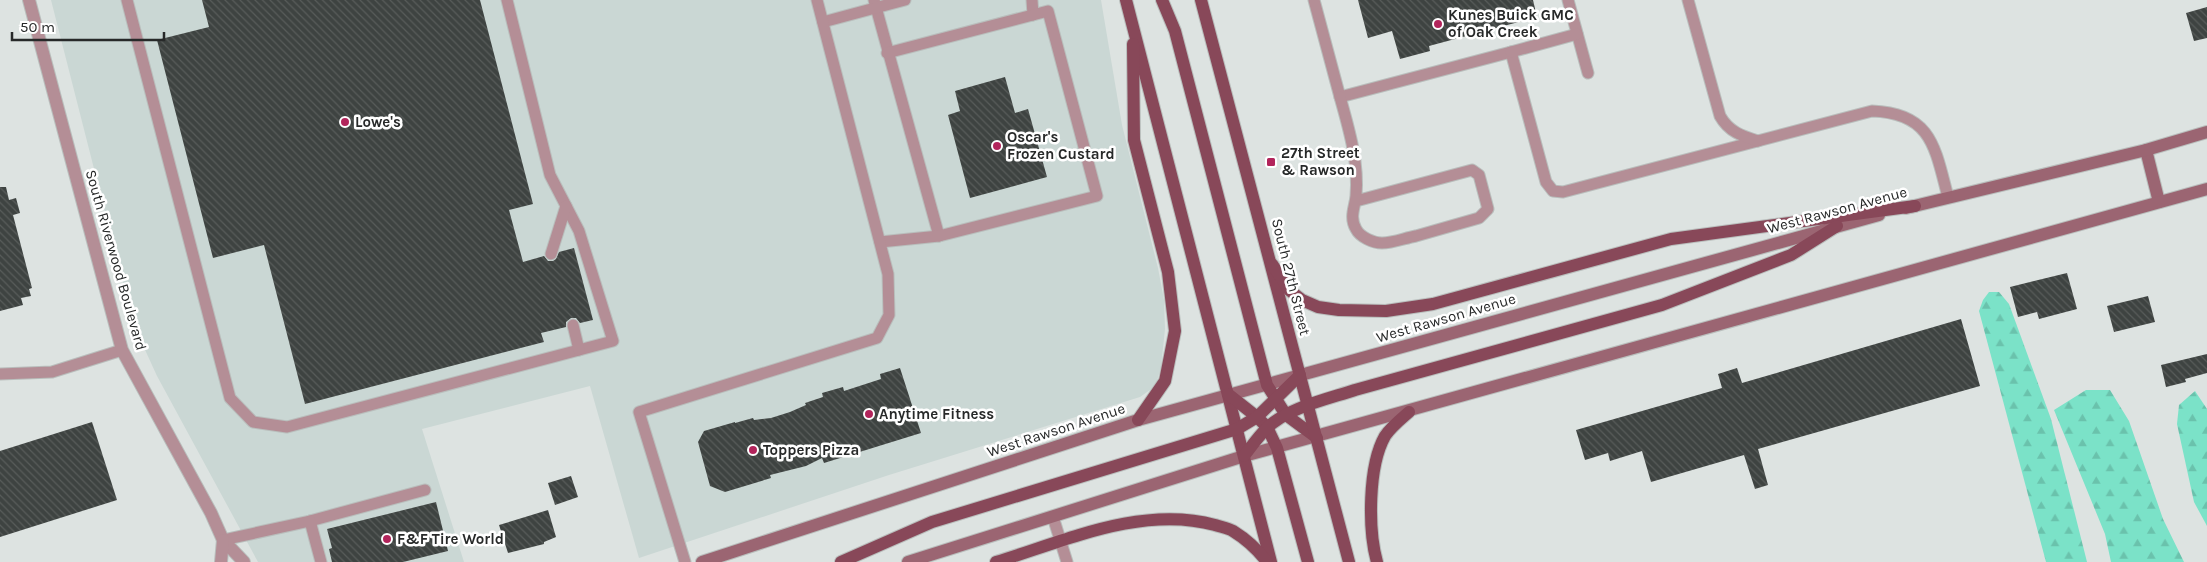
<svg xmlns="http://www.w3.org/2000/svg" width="2207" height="562" font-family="Karla,sans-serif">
<defs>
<pattern id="forest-firs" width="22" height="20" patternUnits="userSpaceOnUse" patternTransform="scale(1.25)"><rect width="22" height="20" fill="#7be2c8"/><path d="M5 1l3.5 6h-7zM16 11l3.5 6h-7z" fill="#6ac2ac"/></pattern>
<pattern id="building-back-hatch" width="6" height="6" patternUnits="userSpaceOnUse" patternTransform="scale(1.25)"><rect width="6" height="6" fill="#3e4341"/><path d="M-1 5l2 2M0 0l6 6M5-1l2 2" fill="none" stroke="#585c5a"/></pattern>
</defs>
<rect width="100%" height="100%" fill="#dde3e1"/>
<path fill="#cad7d4" d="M51,0H1101L1122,125L1158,268L1164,300L1165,329L1161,367L1157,381L1150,390L1140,397L889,475L639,558L590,386L422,429L464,562H258L157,376L141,341L128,302Z"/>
<g fill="url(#forest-firs)">
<path d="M1989,292H1999L2009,304L2051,419L2087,562H2046L1979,311L1983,300Z"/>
<path d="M2086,390H2110L2129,421L2163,519L2184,562H2111L2105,534L2054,410Z"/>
<path d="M2195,391L2207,409V526L2194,502L2177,424L2179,405Z"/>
</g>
<g fill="url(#building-back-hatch)">
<path d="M202,0H480L533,204L509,210L523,262L544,256L548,261H553L556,259L559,252L574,248L593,320L580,323L576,318H571L566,322V327L541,333L544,342L305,404L264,245L213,258L157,40L209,27Z"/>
<path d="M1358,0H1533L1537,17L1429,46L1430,51L1400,59L1392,31L1368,38Z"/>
<path d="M2207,7V38L2194,41L2186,13Z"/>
<path d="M1005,77L1015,113L1028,109L1047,177L970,198L948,115L960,111L955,91Z"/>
<path d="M0,187H6L9,200L16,198L20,213L13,215L32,288L29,289L31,296L21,298L23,305L0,311Z"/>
<path d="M2067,273L2077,309L2039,319L2037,312L2018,317L2010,287Z"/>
<path d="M2148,296L2155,322L2114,332L2107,306Z"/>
<path d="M1961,319L1980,386L1758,449L1768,485L1755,489L1744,455L1651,482L1642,451L1610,461L1608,453L1585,460L1576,430L1722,388L1718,374L1737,368L1742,383Z"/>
<path d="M2207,354V373L2185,379L2186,382L2166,387L2161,365Z"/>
<path d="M900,368L921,433L824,463L822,458L806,466L770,475L771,478L725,492L710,486L698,442L704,431L735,422V423L753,418L754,420L771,418L790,412L806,405L805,403L823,397L822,393L843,387L844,391L881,379L880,374Z"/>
<path d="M92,422L117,500L0,537V451Z"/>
<path d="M571,476L578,497L555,505L548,483Z"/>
<path d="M436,502L448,551L403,562H332L329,549L332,548L327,529Z"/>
<path d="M548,510L556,537L544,542V544L508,553L499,525Z"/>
</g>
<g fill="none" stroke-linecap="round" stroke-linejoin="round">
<g stroke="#b9bebc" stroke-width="13">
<g id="service">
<path d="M127,0L230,398L253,422L287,427L613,341L579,231L550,175L507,0"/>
<path d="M874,0L939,236"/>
<path d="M1032,0L1033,15"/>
<path d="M1314,0L1340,97L1511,52L1546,182L1553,191L1563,192L1872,111C1932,113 1935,148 1948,197"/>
<path d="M1568,0L1588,73"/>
<path d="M1688,0L1720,116C1729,132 1742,136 1758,141"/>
<path d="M823,22L905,0"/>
<path d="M1511,52L1577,34"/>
<path d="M1340,97C1349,129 1359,163 1356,196C1355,207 1349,217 1356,229C1360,237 1373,243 1382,243C1393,243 1405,238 1416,236C1437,230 1458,224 1479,218L1488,209L1479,175L1472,170L1356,201"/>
<path d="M880,242L939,236L1097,196L1048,11L887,53"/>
<path d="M551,254L566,206"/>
<path d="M573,325L579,350"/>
<path d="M0,374L52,372L122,350"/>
<path d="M1053,517L1067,562"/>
<path d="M310,521L425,490"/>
<path d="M223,540L310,521L321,562"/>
<path d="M685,562L639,412L877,338L889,315L888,274L817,0"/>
</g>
</g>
<g stroke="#b9bebc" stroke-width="14">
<g id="minor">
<path d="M29,0L122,350L211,513L223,540L244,562"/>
<path d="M221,562L223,540"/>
</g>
</g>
<g stroke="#b9bebc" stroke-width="14">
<g id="secondary">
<path d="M2146,150L2159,202"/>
<path d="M1906,208L2146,150L2207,132"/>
<path d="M702,562L1138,420L1879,215"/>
<path d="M908,562L1244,456L2207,189"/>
</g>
</g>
<g stroke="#b9bebc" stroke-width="14">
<g id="primary">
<path d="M1126,0L1271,562"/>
<path d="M1162,0L1175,31L1267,385L1286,415L1317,438"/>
<path d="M1201,0L1349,562"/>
<path d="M1133,44L1134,140L1168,272L1175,331L1165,381L1138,420"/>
<path d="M1272,264L1289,290L1302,300L1318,307L1339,310L1386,311L1433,304L1671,239L1915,206"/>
<path d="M1228,394L1257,417L1267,427L1277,448L1308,562"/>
<path d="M1244,456C1251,447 1258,437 1266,429C1286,408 1328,399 1355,390L1662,305L1791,255L1837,226"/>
<path d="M841,562L932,522L1237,429L1257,417L1300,375"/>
<path d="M996,562C1065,541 1142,505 1215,525C1221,527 1228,528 1233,531C1246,539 1258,550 1267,562"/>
<path d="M1377,562C1368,530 1368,466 1385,436C1391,427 1401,419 1409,412"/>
</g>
</g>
<use href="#service" stroke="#b48e96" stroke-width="11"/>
<use href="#minor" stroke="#b48e96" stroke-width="12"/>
<use href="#secondary" stroke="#9b6572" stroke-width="12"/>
<use href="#primary" stroke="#884859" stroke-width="12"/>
</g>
<g fill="#b2245b" stroke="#fff" stroke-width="2">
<circle cx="1438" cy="24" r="5"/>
<circle cx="345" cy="122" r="5"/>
<circle cx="997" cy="146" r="5"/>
<rect x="1266" y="157" width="10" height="10" rx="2.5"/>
<circle cx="869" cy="414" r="5"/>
<circle cx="753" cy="450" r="5"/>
<circle cx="387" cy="539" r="5"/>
</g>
<g text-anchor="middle" stroke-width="5" stroke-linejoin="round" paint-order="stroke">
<g font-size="15" font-weight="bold" fill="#272929" stroke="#fff" text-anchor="start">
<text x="1448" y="20">Kunes Buick GMC<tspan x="1448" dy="17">of Oak Creek</tspan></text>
<text x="355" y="127">Lowe's</text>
<text x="1007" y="142">Oscar's<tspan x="1007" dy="17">Frozen Custard</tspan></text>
<text x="1281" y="158">27th Street<tspan x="1281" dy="17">&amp; Rawson</tspan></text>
<text x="879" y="419">Anytime Fitness</text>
<text x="763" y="455">Toppers Pizza</text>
<text x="397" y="544">F&amp;F Tire World</text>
</g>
<g font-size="15" fill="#272929" stroke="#fff">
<text transform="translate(1837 210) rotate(-15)" y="5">West Rawson Avenue</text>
<text transform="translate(116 260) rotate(74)" y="5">South Riverwood Boulevard</text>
<text transform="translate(1291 277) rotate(76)" y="5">South 27th Street</text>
<text transform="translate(1446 318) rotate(-16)" y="5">West Rawson Avenue</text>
<text transform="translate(1056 430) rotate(-18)" y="5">West Rawson Avenue</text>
</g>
</g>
<path d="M12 32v8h152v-8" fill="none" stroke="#272929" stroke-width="2.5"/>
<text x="20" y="32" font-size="15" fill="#272929" stroke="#ffffff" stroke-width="4" paint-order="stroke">50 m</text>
</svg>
